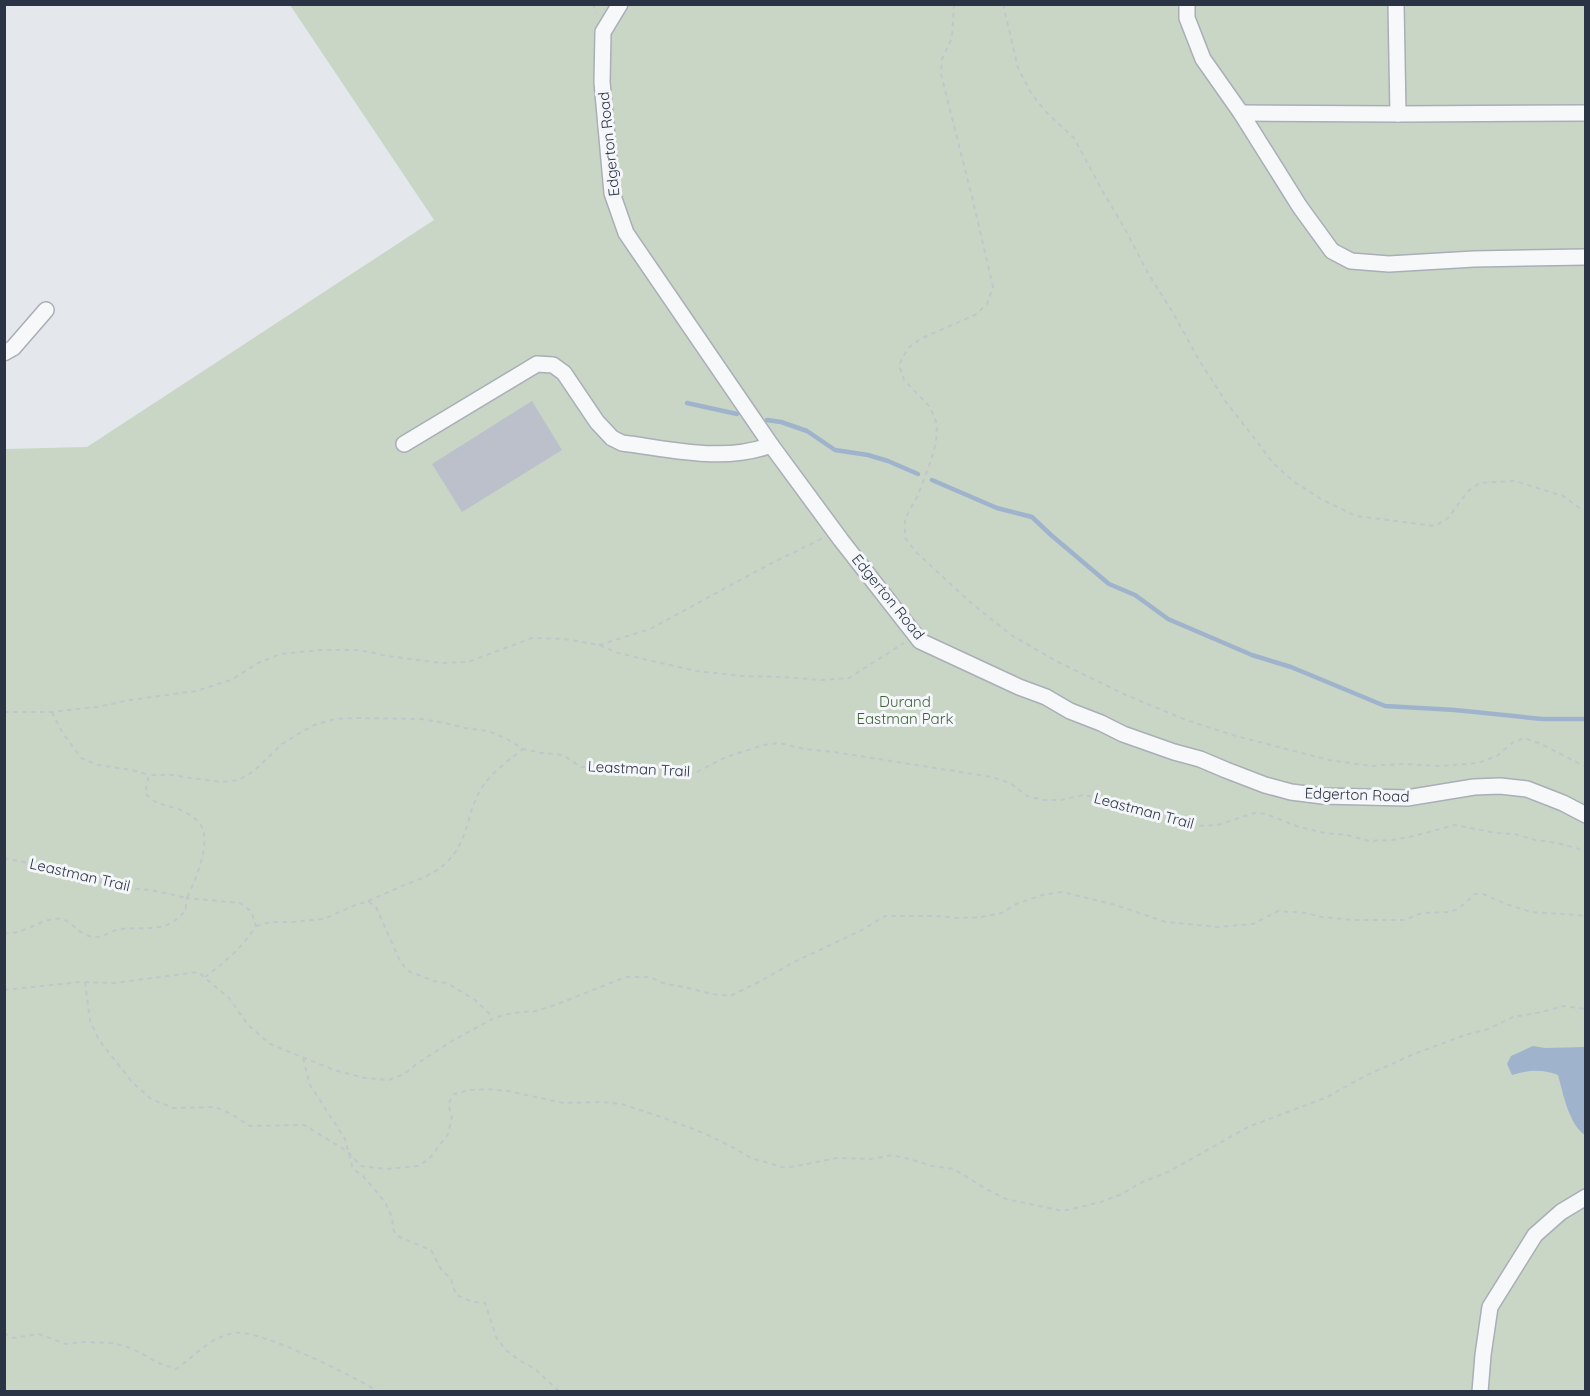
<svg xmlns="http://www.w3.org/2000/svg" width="1590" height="1396" font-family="Quicksand,sans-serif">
<rect width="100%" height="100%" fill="#e4e7ec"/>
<path fill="#c9d6c5" d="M290,5H1585V1391H5L4,449L87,447L434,220Z"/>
<path fill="#9fb4cc" d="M1533,1046L1545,1048L1585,1047V1135C1569,1125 1563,1093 1558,1075C1541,1069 1530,1070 1512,1075L1507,1064L1511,1056Z"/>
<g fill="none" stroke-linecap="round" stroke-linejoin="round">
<g stroke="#9fb4cc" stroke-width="4.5">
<path d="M687,403L737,414"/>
<path d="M767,420L781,422L807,431L835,450L868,455L888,461L918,474"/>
<path d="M932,480L997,508L1032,517L1051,535L1109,584L1135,595L1168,619L1252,655L1291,667L1385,706L1455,710L1542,719H1586"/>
</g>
</g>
<path fill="#bbc0ca" d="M532,401L562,450L462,512L432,464Z"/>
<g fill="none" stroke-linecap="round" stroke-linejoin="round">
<g stroke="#a9aeb7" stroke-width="18">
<g id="minor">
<path d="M620,4L603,32L602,82L612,193L626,233L771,445L841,540L920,641L1019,687L1046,697L1070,711L1101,723L1123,734L1174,752L1200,759L1226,770L1265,785L1291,792L1323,796L1407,798L1474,787L1500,786L1527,789L1563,803L1586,815"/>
<path d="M1187,4V18L1203,59L1241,113L1300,207L1332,251L1351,261L1389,264L1474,259L1586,257"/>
<path d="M1396,4L1398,114"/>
<path d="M1241,113L1398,114L1586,113"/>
<path d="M4,353L13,348L46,310"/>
<path d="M404,444L537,364L553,365L564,373L597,422L612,438L622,443C671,449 724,463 771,445"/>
<path d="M1480,1392L1483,1355L1490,1307L1535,1235L1561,1212L1586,1197"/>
</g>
</g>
<g stroke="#c2c5cb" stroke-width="2" stroke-dasharray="4.5 4.5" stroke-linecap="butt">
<path d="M593,4L596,13"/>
<path d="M954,4L952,38L942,59L941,74L973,201L993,287L987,304L975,315L922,338L908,348L899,365L904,380L930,407L937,424L936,443L929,466L918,495L905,519V538L916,552L970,602L1011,635L1058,662L1126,695L1186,720L1236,736L1329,760L1371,766L1402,764L1439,766L1478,763L1497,756L1512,743L1524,738L1539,743L1586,767"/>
<path d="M1003,4L1018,68L1031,93L1046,112L1074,138L1103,192L1125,229L1149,275L1172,311L1199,360L1226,402L1252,435L1273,463L1293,481L1321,499L1356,516L1435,526L1448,518L1468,491L1480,483L1515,481L1563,496L1581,509L1586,511"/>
<path d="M599,645L650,629L768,565L823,538"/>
<path d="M4,712H52L97,707L130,700L196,691L231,680L258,663L280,654L321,650H359L388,656L441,663L468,662L532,638L564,639L599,645L618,653L696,671L742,676L782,677L821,680L849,678L904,643"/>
<path d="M52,712L62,732L81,758L98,765L132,770L149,775"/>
<path d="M4,858L58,869L116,887L151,890L187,898C195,881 207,853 204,834C203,822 189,813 178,809C163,804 156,805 145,793L149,775H172L190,778L223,782L239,780L254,771L282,744L298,734L314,725L335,719L355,718L421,719L445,723L465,728L488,731L507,739L523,749L542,753L563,755L581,767L643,768L693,774L726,757L764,745L779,743L804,749L834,752L992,777L1010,783L1027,796L1043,800H1061L1083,795L1107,799L1131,805L1173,821L1196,826L1218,825L1254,813L1266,814L1299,827L1325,833L1347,835L1369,841L1392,840L1414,836L1455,825L1496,833L1515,834L1535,840L1558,843L1586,851"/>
<path d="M368,901C380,896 391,891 402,886C418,880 435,874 447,862C468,840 465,823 476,799C485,777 504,764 523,749"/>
<path d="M256,926L271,922H292L324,919L353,906L368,901L376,907L400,961L408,971L434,981L447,983L475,1000L493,1017"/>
<path d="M4,933C22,935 36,922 53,919C71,916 74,932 89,936C101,940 109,931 120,929C140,926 161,933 178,918C179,917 184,912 185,912C186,908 186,901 187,898L240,903L251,911L256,926C242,948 225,962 205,977"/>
<path d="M85,982L90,1021L99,1040L132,1082L151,1099L174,1108L215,1107L231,1114L250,1126L304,1125L347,1151L361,1166L387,1169L418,1166L429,1159L448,1134L452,1117L448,1104L454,1094L470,1090L486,1089L508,1091L563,1103L601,1102L622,1104L664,1118L706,1134L734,1148L751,1158L786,1168L837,1158L871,1159L892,1155L913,1160L932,1166L954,1169L986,1189L1006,1199L1063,1211L1101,1202L1122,1194L1140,1183L1170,1171L1248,1127L1325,1098L1367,1075L1414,1054L1465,1035L1488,1029L1513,1017L1542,1012L1563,1006L1586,1009"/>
<path d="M4,990L80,982L114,983L198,972L229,998L248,1025L270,1044L334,1070L365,1078L389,1080L404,1074L418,1063L452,1041L494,1018L512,1013L536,1011L555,1005L626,977H650L665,984L684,987L712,994L730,996L757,983L792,963L862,930L885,916H933L959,918L981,917L1002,913L1016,904L1042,895L1062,892L1112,904L1166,922L1218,927L1253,924L1278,911L1306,913L1322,917L1354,920H1404L1422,913L1449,912L1458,909L1475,894H1483L1506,904L1531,912L1578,915L1586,917"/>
<path d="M303,1058L310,1085L345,1139L353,1169L363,1176L385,1202L392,1217L393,1229L397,1236L431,1250L441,1269L451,1279L456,1295L473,1302L485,1303L497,1339L507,1351L519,1360L535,1369L560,1392"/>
<path d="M4,1333L13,1338L39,1334L66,1344L81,1342L112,1343L125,1346L141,1353L156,1362L176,1369C195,1356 210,1337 234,1333C258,1328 355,1377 379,1392"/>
</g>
<use href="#minor" stroke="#f7f8fa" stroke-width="15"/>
</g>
<g text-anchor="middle" stroke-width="6" stroke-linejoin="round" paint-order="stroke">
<g font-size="15" fill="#2b3445" stroke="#f4f6f9">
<text transform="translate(609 144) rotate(-96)" y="5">Edgerton Road</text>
<text transform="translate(888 597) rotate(51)" y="5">Edgerton Road</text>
<text transform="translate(639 769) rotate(3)" y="5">Leastman Trail</text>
<text transform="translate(1357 795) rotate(2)" y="5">Edgerton Road</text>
<text transform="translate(1144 811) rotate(15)" y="5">Leastman Trail</text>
<text transform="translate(80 875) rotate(13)" y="5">Leastman Trail</text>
</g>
<g font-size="15" fill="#3f6138" stroke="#f4f6f9">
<text x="905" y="707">Durand<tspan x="905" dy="17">Eastman Park</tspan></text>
</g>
</g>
<rect width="1590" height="1396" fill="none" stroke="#2b3445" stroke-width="12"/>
</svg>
